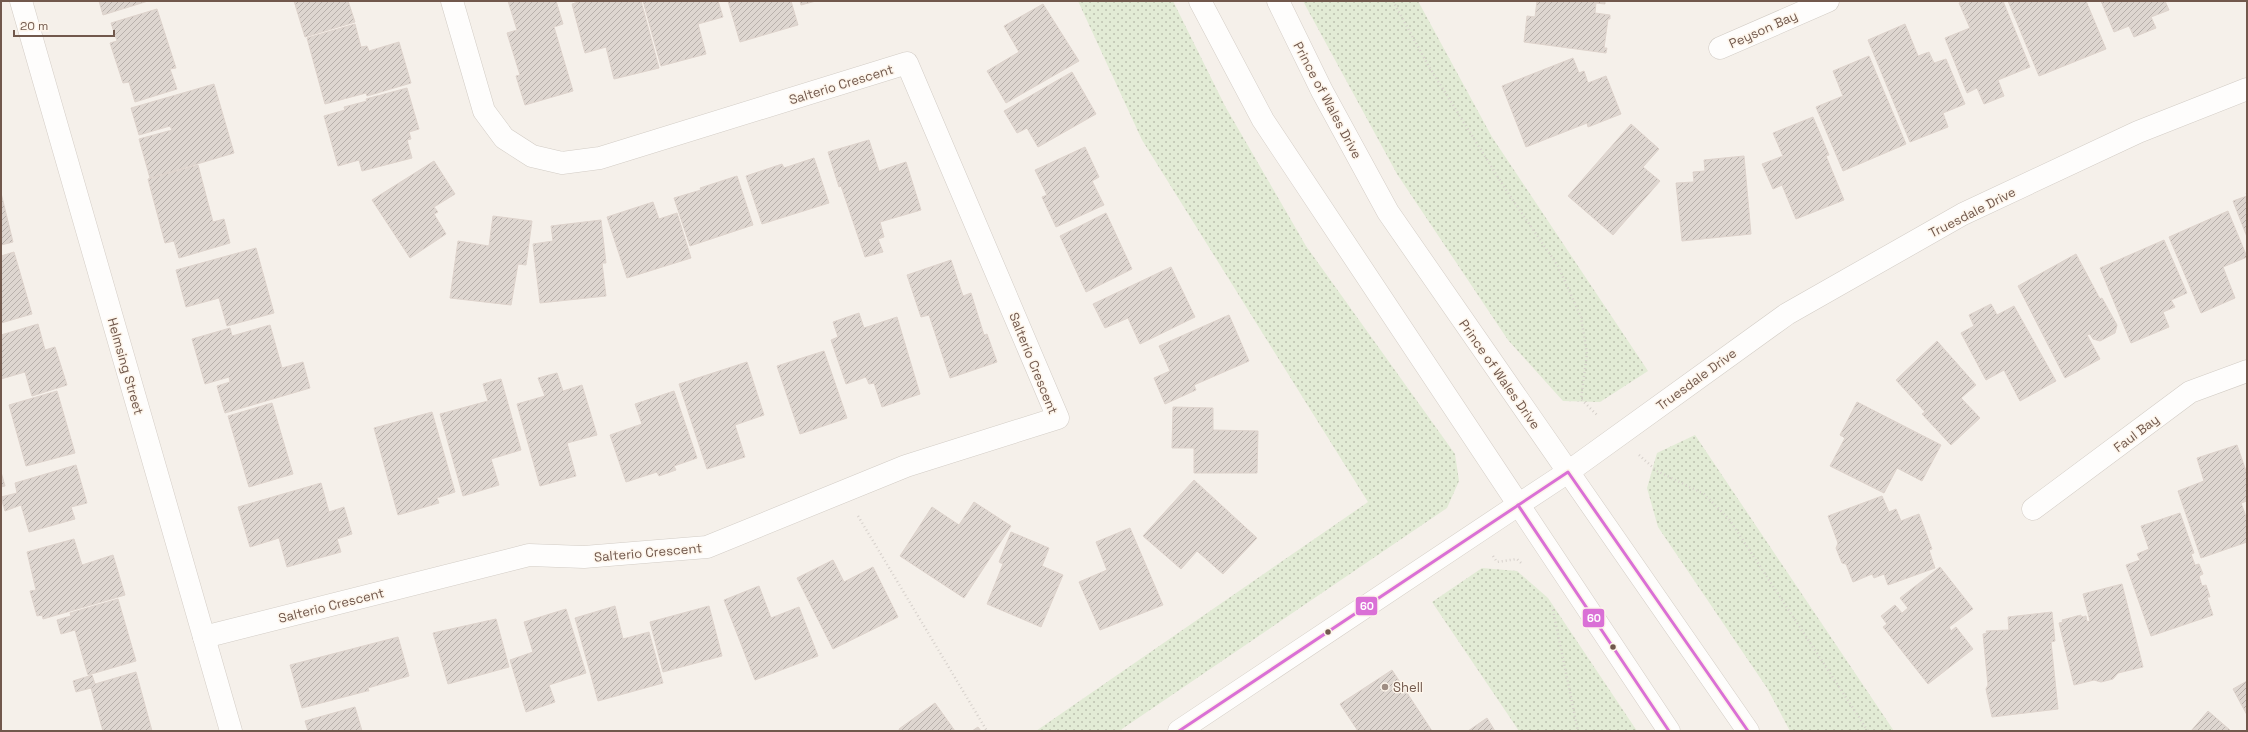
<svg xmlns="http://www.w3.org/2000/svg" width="2248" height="732" font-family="'Space Grotesk',sans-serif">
<defs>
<pattern id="grass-dots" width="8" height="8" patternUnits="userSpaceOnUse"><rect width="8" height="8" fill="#e2ebd5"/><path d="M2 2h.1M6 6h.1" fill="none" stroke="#bcc1af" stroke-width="1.8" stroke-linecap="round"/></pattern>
<pattern id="building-hatch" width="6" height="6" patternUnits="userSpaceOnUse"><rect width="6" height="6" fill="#ded6d0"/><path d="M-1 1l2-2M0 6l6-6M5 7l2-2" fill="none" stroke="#b8b0ab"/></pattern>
</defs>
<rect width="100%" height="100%" fill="#f5f0ea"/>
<g fill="url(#grass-dots)">
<path d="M1078,1H1173L1225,106L1306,246L1455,454L1459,481L1447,508L1119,731H1036L1368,502L1142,140Z"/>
<path d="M1303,1H1418L1492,137L1648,371L1600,402L1563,401L1508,340L1397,174Z"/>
<path d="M1695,435L1894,731H1790L1767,688L1658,527L1647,488L1657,453Z"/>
<path d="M1482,568L1517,571L1548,598L1637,731H1519L1432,602Z"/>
</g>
<g fill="url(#building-hatch)" stroke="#ded3cc">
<path d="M99,1H148L103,15Z"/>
<path d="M294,1H348L355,22L305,37Z"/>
<path d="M508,1H556L563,24L554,27L573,91L525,105L516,76L520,75L507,33L517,30Z"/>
<path d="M641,1L659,68L614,79L606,47L585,53L572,4L581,1Z"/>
<path d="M643,1H718L723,17L698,24L706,54L661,66Z"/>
<path d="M728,1H791L798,25L740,42Z"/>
<path d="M800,1H816L801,5Z"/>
<path d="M1537,1H1605V4L1596,3L1595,13L1610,15V19H1608L1604,48H1607L1606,53L1524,42L1527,16L1535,17Z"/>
<path d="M1965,1H2003L2030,67L1998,80L2004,96L1984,104L1977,88L1967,93L1945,38L1970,28L1959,3Z"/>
<path d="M2008,1H2086L2106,49L2039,76Z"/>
<path d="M2101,1H2165L2169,10L2151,17L2156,28L2134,37L2129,26L2114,32Z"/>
<path d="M1043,4L1079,61L1006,103L987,71L1019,52L1004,26Z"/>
<path d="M157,9L176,68L170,69L177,89L135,102L129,82L123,83L110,43L117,41L111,23Z"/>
<path d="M355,24L361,47L367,46L369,51L399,42L411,83L367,96L366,93L325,104L307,38Z"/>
<path d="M1905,24L1918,56L1929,52L1934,63L1946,59L1965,104L1943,113L1948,127L1910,142L1868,40Z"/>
<path d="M1869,56L1906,144L1843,171L1816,107L1843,96L1833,71Z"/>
<path d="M1573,58L1579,73L1584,71L1588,83L1606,76L1621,114L1588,127L1587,123L1526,147L1502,86Z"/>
<path d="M1072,72L1096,114L1038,147L1027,128L1017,133L1004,111Z"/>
<path d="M214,84L234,153L150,178L139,139L172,130L170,126L139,135L131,108Z"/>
<path d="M407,88L419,129L409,132L411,139L407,140L412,158L362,171L359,160L338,166L324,116L345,110L344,107L367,101L366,99Z"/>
<path d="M1813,117L1829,155L1826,156L1844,200L1796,219L1782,185L1773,189L1762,164L1783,156L1773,133Z"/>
<path d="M1631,124L1659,149L1643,167L1660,181L1613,235L1568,196Z"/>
<path d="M869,140L879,171L906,162L921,210L880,222L884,237L878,239L883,252L865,257L841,186L839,187L828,152Z"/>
<path d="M1085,147L1099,177L1092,181L1104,205L1056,227L1042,197L1047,195L1035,170Z"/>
<path d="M1744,156L1751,234L1682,241L1676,183L1694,182L1693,172L1705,171L1704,160Z"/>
<path d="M814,158L829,203L762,224L746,176L782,164L784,168Z"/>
<path d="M434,161L455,194L434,207L438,212L434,214L446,234L410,258L372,200Z"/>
<path d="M198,165L213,222L224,219L230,243L179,258L174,241L165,243L148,179Z"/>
<path d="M737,176L753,225L690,246L674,198L701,190L700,188Z"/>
<path d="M1,193L13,242L1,245Z"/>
<path d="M2246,193H2247V237L2233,201L2247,196Z"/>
<path d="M653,202L659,219L677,213L691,258L627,278L607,217Z"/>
<path d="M2228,211L2247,257L2223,267L2235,298L2201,313L2169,237Z"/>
<path d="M1106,213L1132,269L1086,292L1060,236Z"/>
<path d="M493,216L532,221L526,265L518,264L511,305L450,298L458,241L489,246Z"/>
<path d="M601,220L606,263H602L606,296L540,303L533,244L553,241L551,226Z"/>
<path d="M2164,240L2187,293L2171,300L2175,307L2163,312L2169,327L2131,343L2100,268Z"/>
<path d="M256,248L274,313L227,326L219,298L186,307L176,270Z"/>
<path d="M14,252L32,314L1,323V256Z"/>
<path d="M2076,254L2100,299L2102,298L2117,325L2115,333L2100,341L2093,339L2090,334L2087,335L2100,359L2065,378L2018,286Z"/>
<path d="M951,260L963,296L971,293L984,335L987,334L997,362L950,378L929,315L921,317L907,275Z"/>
<path d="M1171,267L1195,317L1140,344L1128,318L1105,328L1093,304Z"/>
<path d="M1991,304L1997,315L2014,306L2056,381L2020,401L2004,370L1986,380L1961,333L1974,326L1969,315Z"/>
<path d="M859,313L864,328L897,317L920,394L882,407L874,383L869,384L866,377L846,384L831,340L838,337L833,322Z"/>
<path d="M1229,315L1249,361L1194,385L1196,390L1165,404L1154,378L1170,371L1159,346Z"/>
<path d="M38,324L45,350L55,347L67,385L32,396L25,372L1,379V335Z"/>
<path d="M270,325L282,368L303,362L310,388L225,413L217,386L230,382L229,377L205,384L192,339L230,328L232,336Z"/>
<path d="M1937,341L1976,385L1961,398L1980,418L1951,445L1922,414L1925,412L1896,380Z"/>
<path d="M824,351L847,418L800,434L777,366Z"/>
<path d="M747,362L764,415L735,425L745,457L707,469L679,384Z"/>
<path d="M557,373L563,391L582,385L597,435L567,443L576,476L540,486L517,404L545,396L538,378Z"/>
<path d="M501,379L521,450L491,459L499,485L463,496L440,414L488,401L483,384Z"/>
<path d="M57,391L75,453L26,466L9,405Z"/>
<path d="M674,391L697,458L674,466L676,470L659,476L657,472L626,482L610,435L642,424L635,404Z"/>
<path d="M1857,402L1941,445L1922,481L1897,468L1884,493L1830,466L1845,438L1840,435Z"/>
<path d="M272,403L293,474L249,487L228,416Z"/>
<path d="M1173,407L1213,408V430L1258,431L1257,473H1194V448H1172Z"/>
<path d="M432,412L455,492L437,498L439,503L398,515L374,428Z"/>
<path d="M2237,445L2247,474V501L2241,503L2247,519V542L2201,558L2178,491L2204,481L2197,458Z"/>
<path d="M76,465L87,503L71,507L75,519L29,532L21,505L5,511L1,497L17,493L15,483Z"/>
<path d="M1,472L5,486L1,487Z"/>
<path d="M1194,480L1257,538L1223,574L1197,551L1181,569L1143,536Z"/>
<path d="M321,483L329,512L344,507L352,534L337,539L341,552L287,567L279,538L250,547L238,507Z"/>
<path d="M1882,496L1889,512L1896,509L1901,521L1919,514L1932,549L1929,550L1935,568L1888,585L1884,574L1874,578L1872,574L1853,582L1846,564L1842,563L1836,548L1838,543L1828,516Z"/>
<path d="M974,502L1011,526L964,598L900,556L932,507L959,525Z"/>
<path d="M2180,513L2194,553L2191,554L2195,565L2199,564L2203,574L2199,576L2202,586L2206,585L2210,597H2207L2213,615L2151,636L2126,565L2140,560L2137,554L2149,549L2141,526Z"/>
<path d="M1130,528L1163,605L1100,630L1079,582L1107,570L1096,542Z"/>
<path d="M1011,532L1049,548L1042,566L1063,575L1041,627L987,604L1003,564L999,562Z"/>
<path d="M74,539L82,565L113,555L125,595L43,619L42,615L37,616L30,591L36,590L27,552Z"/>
<path d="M833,560L844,582L873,567L898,617L833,649L797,578Z"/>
<path d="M1940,567L1973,609L1949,627L1951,631L1956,627L1973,649L1928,684L1883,627L1887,624L1881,616L1895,605L1902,613L1908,608L1900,598Z"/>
<path d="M2122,584L2143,667L2118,673L2113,679L2101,682L2094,680L2074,685L2059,623L2063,622L2062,620L2081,615V617L2086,616L2087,622L2090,621L2083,594Z"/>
<path d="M759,586L771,618L799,607L818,656L755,680L724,600Z"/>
<path d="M118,599L136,661L88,675L75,630L61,634L57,620L71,616L70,613Z"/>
<path d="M615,606L623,639L649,632L663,683L598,701L575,618Z"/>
<path d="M709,606L722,656L663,672L650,622Z"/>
<path d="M566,609L586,673L549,685L555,702L526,712L510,660L533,652L524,622Z"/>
<path d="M2052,612L2055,641L2051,642L2058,709L1992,717L1986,689L1988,685L1983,634L1987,633L1986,631L2009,630L2008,617Z"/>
<path d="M496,619L509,667L448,684L433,633Z"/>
<path d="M398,637L409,676L368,688L369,691H367L302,708L290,665Z"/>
<path d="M1392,670L1432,731H1358L1340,704Z"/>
<path d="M136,672L152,731H103L91,688L76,692L73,681L92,675L95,684Z"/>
<path d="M2247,681V715L2233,689Z"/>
<path d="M935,703L955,731H900L899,729Z"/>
<path d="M355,707L362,731H308L305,721Z"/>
<path d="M2208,711L2231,731H2191Z"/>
<path d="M1487,718L1495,731H1468Z"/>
<path d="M978,727L981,731H972Z"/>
</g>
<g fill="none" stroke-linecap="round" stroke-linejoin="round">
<g stroke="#d2ccc5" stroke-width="23">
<g id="street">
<path d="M1720,48L1828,1"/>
<path d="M1518,505L1568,472L1787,314L1963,214L2138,132L2247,89"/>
<path d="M2033,509L2190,392L2247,371"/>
<path d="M204,637L529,555L584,557L707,547L906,466L1058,418L907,63L600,158L562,163L532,156L504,138L484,111L452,1"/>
</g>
</g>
<g stroke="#d4cdc6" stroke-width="23">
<g id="secondary">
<path d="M21,1L231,731"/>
<path d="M1200,1L1263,120L1669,731"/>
<path d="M1278,1L1322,91L1388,212L1748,731"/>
<path d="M1179,731L1518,505"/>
</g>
</g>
<g stroke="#d6d0cb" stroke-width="2.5" stroke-dasharray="1 3" stroke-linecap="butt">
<path d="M1393,1L1428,65L1506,190L1558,266L1581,317L1587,354L1581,399L1598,416"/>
<path d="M1639,455L1657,471L1704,494L1729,519L1868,731"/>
<path d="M858,516L987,731"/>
<path d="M1493,556L1497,562L1517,559L1521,563"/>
<path d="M1553,610L1578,731"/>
</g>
<use href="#street" stroke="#fefdfc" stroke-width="22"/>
<use href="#secondary" stroke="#fefdfc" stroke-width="22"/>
<g stroke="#fdf5eb" stroke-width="6">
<g id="bus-1">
<path d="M1518,505L1669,731"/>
<path d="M1179,731L1568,472L1748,731"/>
</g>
</g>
<use href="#bus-1" stroke="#da70d6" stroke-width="3"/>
</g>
<g fill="#71584c" stroke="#fdf5eb" stroke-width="1.5">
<circle cx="1328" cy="632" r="3.5"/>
<circle cx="1613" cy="647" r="3.5"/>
</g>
<circle fill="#9f8d83" stroke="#fdf5eb" stroke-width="1.5" cx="1385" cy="687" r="4"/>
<g text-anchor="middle" stroke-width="3" stroke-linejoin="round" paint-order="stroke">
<g font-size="13" fill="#71584c" stroke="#fdf5eb">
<text transform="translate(1763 29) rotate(-24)" y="5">Peyson Bay</text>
<text transform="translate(841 84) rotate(-17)" y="5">Salterio Crescent</text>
<text transform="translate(1328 100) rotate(62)" y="5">Prince of Wales Drive</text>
<text transform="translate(1972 212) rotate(-27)" y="5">Truesdale Drive</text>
<text transform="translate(1034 363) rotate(68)" y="5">Salterio Crescent</text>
<text transform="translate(126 366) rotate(74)" y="5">Helmsing Street</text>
<text transform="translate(1500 374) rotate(55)" y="5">Prince of Wales Drive</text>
<text transform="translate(1696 379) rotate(-36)" y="5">Truesdale Drive</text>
<text transform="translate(2136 433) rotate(-37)" y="5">Faul Bay</text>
<text transform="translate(648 552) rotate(-5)" y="5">Salterio Crescent</text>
<text transform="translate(331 605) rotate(-14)" y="5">Salterio Crescent</text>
</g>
<g font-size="13" fill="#71584c" stroke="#fdf5eb" text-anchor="start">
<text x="1393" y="692">Shell</text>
</g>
</g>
<g stroke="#fdf5eb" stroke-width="1.5">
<rect x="1355" y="596" width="23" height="20" rx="4" fill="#da70d6"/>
<rect x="1582" y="608" width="23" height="20" rx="4" fill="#da70d6"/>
</g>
<g font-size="11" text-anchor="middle" font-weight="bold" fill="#fff">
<text x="1367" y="610">60</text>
<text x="1594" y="622">60</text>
</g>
<rect width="2248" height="732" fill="none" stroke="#71584c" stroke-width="4"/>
<path d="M14 30v6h100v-6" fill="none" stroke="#71584c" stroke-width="2"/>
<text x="20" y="30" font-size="12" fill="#71584c" stroke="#fdf5eb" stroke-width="3" paint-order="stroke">20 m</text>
</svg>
